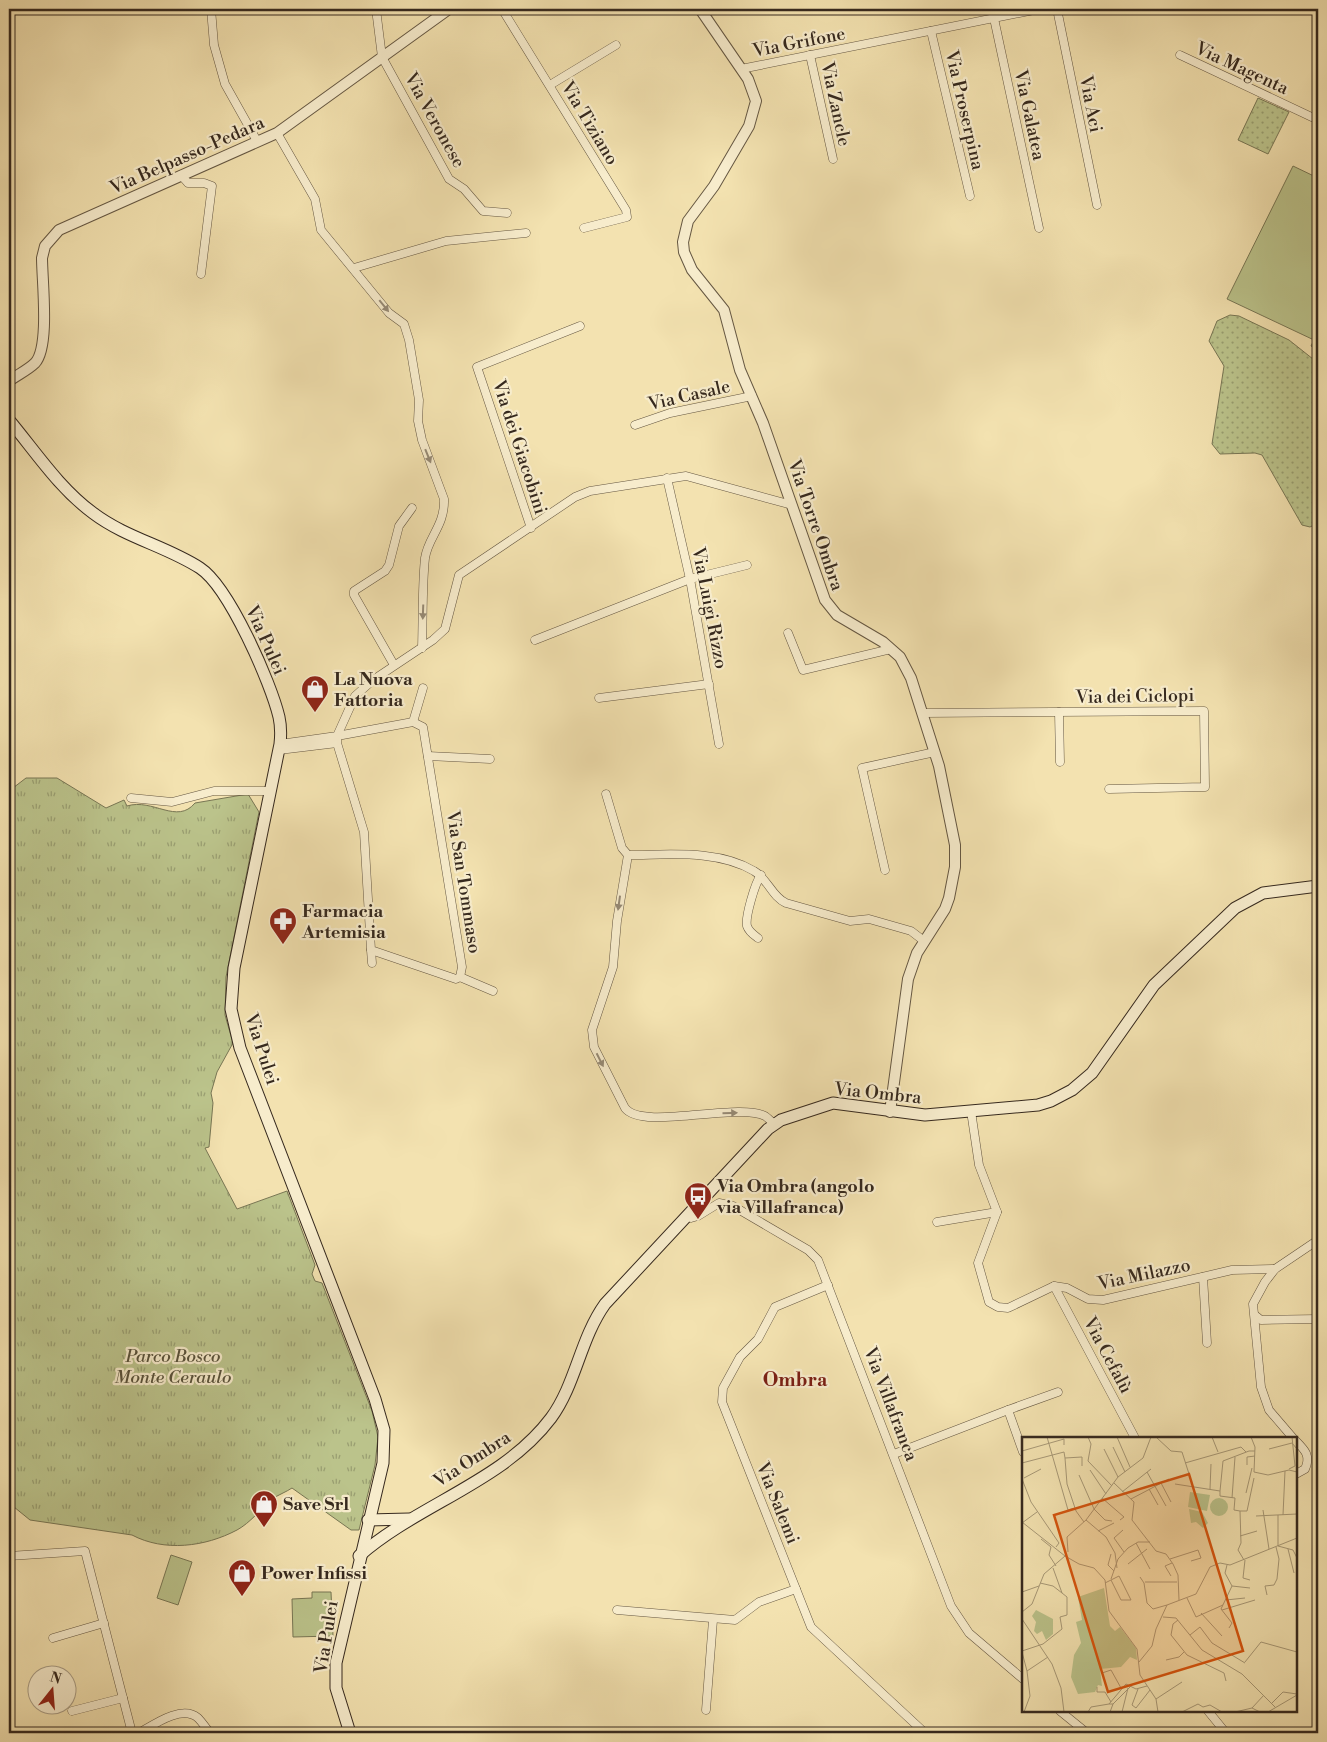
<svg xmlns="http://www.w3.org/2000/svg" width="1327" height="1742" font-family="'Libre Bodoni',serif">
<defs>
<pattern id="grass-dots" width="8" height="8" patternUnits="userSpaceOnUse" patternTransform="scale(1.25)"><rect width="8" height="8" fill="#bbc38b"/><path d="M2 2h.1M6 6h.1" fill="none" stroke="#999e71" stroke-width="1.8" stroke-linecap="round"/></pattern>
<pattern id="park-tufts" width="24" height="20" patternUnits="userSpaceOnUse" patternTransform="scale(1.25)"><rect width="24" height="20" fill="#bbc38b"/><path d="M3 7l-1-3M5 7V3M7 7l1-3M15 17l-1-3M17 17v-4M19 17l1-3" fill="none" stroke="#999e71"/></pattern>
</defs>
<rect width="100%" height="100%" fill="#f3e2b0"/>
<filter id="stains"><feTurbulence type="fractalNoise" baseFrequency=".004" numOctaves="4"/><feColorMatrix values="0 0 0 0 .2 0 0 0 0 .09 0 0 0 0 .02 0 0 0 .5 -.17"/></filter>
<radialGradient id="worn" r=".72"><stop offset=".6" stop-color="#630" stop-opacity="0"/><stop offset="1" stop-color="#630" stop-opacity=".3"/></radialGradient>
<g fill="url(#grass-dots)" stroke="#787654">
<path d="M1258,98L1289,112L1268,154L1238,140Z"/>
<path d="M1230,315L1239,316L1289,340L1318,363V523L1310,527L1302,525L1262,455L1255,453L1220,454L1212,444L1224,366L1209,341L1217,321Z"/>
</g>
<path fill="url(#park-tufts)" stroke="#787654" d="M26,778H57L106,808L124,800L127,806C153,798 177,825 195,803L248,794L259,812L226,977L225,1015L233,1043L217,1072L211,1093L213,1103L209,1147L205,1148L237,1209L287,1191L315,1265L312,1274L315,1281L322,1283L372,1411L378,1437L375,1465L359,1530H351L292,1488C286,1492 278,1495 272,1499C261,1509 250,1523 237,1530C205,1547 164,1552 132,1535L30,1520L14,1507L9,1508V791Z"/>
<g fill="#bbc38b" stroke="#787654">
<path d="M1293,166L1318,178V350L1311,346L1314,340L1227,299Z"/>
<path d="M171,1555L192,1562L178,1605L157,1598Z"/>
<path d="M312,1592H331L333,1636L293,1637L292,1599L312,1598Z"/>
</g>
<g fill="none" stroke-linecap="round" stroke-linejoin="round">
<g stroke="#655742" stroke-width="9">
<g id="minor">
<path d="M211,9L214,45L225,84L257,141"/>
<path d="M376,9L382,57L449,179L464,189L483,211L507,213"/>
<path d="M502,9L626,210L627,217L584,228"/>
<path d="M992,9L1039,228"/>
<path d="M1057,9L1097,205"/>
<path d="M931,31L970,196"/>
<path d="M810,55L833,159"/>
<path d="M1180,55L1318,120"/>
<path d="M741,69L1039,9"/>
<path d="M550,85L616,45"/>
<path d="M277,133L315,199L321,230L389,313L404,324L409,340L419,400L418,421L422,440L444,499C445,526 428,537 425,558C422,587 423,618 422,648"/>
<path d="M181,175L188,183H204L212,186L201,274"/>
<path d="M354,268L446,241L526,233"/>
<path d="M635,425L670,413L752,396"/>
<path d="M667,478L690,579L719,744"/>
<path d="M531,528L477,367L580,326"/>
<path d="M788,633L803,670L891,649"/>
<path d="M535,640L690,579L747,565"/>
<path d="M394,665L354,595V591L385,571L389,565L399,526L412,508"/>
<path d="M599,698L709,684"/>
<path d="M1059,712L1060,762"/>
<path d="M924,713L1204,711L1205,787L1109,789"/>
<path d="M413,722L423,688"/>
<path d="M280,744L337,736L355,696L373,680L433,640L445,629L459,575L575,497L590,491L686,476L792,505"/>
<path d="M279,750L337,743V736L413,722L423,727L462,967L460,977L456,979L371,950L364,832L337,743"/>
<path d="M428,756L490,759"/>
<path d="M606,794L622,848L628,855"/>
<path d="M131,798L172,802L214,791H271"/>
<path d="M628,855L617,921L613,967L592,1030L594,1047L625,1108C642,1131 738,1102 765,1116C768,1118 771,1121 774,1124"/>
<path d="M628,855C668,855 718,849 754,871C768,879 772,897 786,903L850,921L869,919L911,931L924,941"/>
<path d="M885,870L862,768L935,752"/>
<path d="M758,938C754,935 749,932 747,926C745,917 755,883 761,875"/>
<path d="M371,950L372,963"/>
<path d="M460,977L493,991"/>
<path d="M971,1111L979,1165L997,1212L978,1263L989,1302L998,1307L1008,1308L1054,1286L1067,1288L1088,1299L1103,1300L1232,1270L1275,1269"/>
<path d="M687,1215L691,1218L698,1216L719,1203L733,1206L808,1250L818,1260L951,1606L969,1633L1023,1679"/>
<path d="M937,1222L997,1212"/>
<path d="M1203,1277L1207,1343"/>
<path d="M828,1285L775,1307L758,1339L740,1357L723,1388L722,1402L811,1627L925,1733"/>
<path d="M1054,1286L1135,1438"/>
<path d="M1256,1316L1261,1320L1318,1319"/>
<path d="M1008,1410L1058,1392"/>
<path d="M1293,1438L1269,1410L1261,1387L1253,1304L1265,1282L1275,1269L1318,1240"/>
<path d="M1296,1441C1305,1450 1311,1456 1305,1469L1296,1474"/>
<path d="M894,1454L1008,1410L1023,1452"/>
<path d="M9,1556L85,1551L132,1733"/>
<path d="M617,1610L735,1620L759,1602L796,1589"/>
<path d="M53,1638L104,1623"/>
<path d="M706,1710L713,1620"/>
<path d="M72,1711L123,1698"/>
<path d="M1060,1711L1087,1733"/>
<path d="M1208,1711L1226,1733"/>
<path d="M139,1733C153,1725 182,1704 198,1718C202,1722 206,1728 210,1733"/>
</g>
</g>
<g stroke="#655742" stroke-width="12">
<g id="tertiary">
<path d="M700,9L748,79L756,101L749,126L714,186L688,221L683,242L684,252L692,270L724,310L740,370L763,423L825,600L837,615L883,642L900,657L911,678L939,766L955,845V867L949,898L945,909L917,953L908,979L890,1112"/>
<path d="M9,381C17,375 28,370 35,363C50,347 42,281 42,258L45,246L59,230L277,133L449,9"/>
</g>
</g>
<g stroke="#36291e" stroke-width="13">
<g id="secondary">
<path d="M9,420C35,451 59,488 93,513C126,538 166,546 200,568C229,587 271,683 279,717C281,726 281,735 280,744L234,968L231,1009L240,1048L375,1399L384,1430L383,1463L336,1663V1688L350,1733"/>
<path d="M368,1520L409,1519"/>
<path d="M359,1556C418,1504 503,1482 551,1418C576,1384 580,1339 605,1304L768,1129L781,1120L833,1103L925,1115L1038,1105L1051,1101L1072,1090L1092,1073L1154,985L1235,908L1263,893L1318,886"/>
</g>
</g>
<use href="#minor" stroke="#f7eccc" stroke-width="8"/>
<use href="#tertiary" stroke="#f7eccc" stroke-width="10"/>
<use href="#secondary" stroke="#f7eccc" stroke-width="11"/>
</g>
<defs><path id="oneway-solid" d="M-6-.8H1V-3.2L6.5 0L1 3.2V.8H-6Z" transform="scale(1.25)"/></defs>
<g fill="#968a75">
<use href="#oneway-solid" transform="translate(384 306) rotate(51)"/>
<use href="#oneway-solid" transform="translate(428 456) rotate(68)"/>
<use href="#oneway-solid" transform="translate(423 612) rotate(92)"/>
<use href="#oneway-solid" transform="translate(619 903) rotate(98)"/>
<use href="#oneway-solid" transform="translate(600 1060) rotate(63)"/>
<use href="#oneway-solid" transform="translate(730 1113) rotate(-2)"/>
</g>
<defs>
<g id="shop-pin" transform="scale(1.4375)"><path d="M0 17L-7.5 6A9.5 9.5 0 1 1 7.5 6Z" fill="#8f2418" stroke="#f7eccc"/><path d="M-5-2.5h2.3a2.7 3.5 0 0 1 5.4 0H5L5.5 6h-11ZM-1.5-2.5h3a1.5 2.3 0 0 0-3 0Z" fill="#fff"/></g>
<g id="pharmacy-pin" transform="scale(1.4375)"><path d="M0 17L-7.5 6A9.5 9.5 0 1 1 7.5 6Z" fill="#8f2418" stroke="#f7eccc"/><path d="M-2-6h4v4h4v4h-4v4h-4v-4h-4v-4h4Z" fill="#fff"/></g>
<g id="bus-pin" transform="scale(1.4375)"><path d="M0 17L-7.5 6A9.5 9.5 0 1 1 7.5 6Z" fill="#8f2418" stroke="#f7eccc"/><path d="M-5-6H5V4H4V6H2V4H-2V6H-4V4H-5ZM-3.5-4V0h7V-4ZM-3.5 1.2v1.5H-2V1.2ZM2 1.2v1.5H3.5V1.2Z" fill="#fff"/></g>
</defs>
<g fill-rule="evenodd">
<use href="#shop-pin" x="315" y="689"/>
<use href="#pharmacy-pin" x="283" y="921"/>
<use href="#bus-pin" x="698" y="1196"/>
<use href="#shop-pin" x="264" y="1504"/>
<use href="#shop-pin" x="242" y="1573"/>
</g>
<g text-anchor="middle" stroke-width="4.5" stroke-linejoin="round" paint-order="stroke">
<g font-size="18" fill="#36291e" stroke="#f7eccc">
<text transform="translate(799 42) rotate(-11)" y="6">Via Grifone</text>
<text transform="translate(1242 68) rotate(25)" y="6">Via Magenta</text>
<text transform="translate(836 104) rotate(78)" y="6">Via Zancle</text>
<text transform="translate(1091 104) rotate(79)" y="6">Via Aci</text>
<text transform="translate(965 110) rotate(77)" y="6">Via Proserpina</text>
<text transform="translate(1030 115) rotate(78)" y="6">Via Galatea</text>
<text transform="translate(435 120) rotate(61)" y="6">Via Veronese</text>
<text transform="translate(590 123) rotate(59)" y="6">Via Tiziano</text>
<text transform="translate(187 155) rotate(-24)" y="6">Via Belpasso-Pedara</text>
<text transform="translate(689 395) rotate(-13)" y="6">Via Casale</text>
<text transform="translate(520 447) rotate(72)" y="6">Via dei Giacobini</text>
<text transform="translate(816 525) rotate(71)" y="6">Via Torre Ombra</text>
<text transform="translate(710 608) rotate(79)" y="6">Via Luigi Rizzo</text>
<text transform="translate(266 640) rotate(66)" y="6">Via Pulei</text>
<text transform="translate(1135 696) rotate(-1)" y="6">Via dei Ciclopi</text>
<text transform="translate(464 882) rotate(81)" y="6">Via San Tommaso</text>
<text transform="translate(262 1049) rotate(72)" y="6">Via Pulei</text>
<text transform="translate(878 1093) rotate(6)" y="6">Via Ombra</text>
<text transform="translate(1144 1274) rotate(-12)" y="6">Via Milazzo</text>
<text transform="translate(1108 1355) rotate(62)" y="6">Via Cefalù</text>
<text transform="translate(891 1404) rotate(69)" y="6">Via Villafranca</text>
<text transform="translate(472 1459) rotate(-33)" y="6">Via Ombra</text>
<text transform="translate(778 1503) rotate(68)" y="6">Via Salemi</text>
<text transform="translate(326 1637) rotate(-81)" y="6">Via Pulei</text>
</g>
<g font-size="18" font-weight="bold" fill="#36291e" stroke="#f7eccc" text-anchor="start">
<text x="334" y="685">La Nuova<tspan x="334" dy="21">Fattoria</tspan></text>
<text x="302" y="917">Farmacia<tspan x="302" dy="21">Artemisia</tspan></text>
<text x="717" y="1192">Via Ombra (angolo<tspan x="717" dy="21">via Villafranca)</tspan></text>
<text x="283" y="1510">Save Srl</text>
<text x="261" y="1579">Power Infissi</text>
</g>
<g font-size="18" font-style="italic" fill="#575039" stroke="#f7eccc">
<text x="173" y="1362">Parco Bosco<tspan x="173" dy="21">Monte Ceraulo</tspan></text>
</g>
<g font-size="19" font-weight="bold" fill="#7a1f14" stroke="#f7eccc">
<text x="795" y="1386">Ombra</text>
</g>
</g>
<g transform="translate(1022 1437)">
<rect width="275" height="275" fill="#f3e2b0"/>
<path d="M167,72L180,75L186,86L181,91L174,85L169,86ZM14,173L31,182V197L24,203L20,194L15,197L12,194L14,185L10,179Z" fill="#bbc38b"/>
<path d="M82,151L88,189L93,194L98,190L114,211L115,223L108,220L99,230L78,232L80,249L76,248L73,255L56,257L49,240L52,218L59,206L54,185L60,183L56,160Z" fill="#bbc38b"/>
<path d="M168,55L188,58L185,74L166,70ZM188 70a9 9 0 1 1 18 0a9 9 0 1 1-18 0Z" fill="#bbc38b"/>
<path fill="none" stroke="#a79876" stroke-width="1" d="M25,0L46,73L53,71M66,0L69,7L66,24L90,49M95,0L108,30M134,0L149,14L160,15L168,40M190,0L196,15M229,0L233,10L232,35L246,38L267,33L275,35M91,10L103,35M82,12L96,40M247,12L270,6L275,12M0,14L42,2V8M43,21L45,47L54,74L62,85M0,26L42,15L43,21L60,20V29M163,26L219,10L224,15M225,28V20L233,19M267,32L273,29L270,0M68,33L84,57M125,35L144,69M57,38L72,72L83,83L90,84M2,41L19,32M0,42L9,65L37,106L34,110M92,46L112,65L110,83L134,114L144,117L151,127L156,138L157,163M139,46L149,65M153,47L198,54V59L213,61L212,73L218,74L219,106L216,113L222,123M127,52L136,68M188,52L189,27M198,54L201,24L227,14H233M100,55L129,32M224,56L230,31M80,61L102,80L98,83M210,61L213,20M109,62L147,42M241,73L247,112M218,74H225L232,41M256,78V109L271,113L275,121M261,78L263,34M234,79L275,77M64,83L84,100L93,116L95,131M0,85L43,119M0,86L15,75M101,93L92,101L102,115M76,94L92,86M218,99L235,94M19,102L29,110L27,118L34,129M114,106L128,132M266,112L272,136M46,115L45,100L64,83L96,40L121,21L129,0M89,117L86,128L92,134M43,119L57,127L72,131L83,143L87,174L115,212L118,238L134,262L136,275M148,122L176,113L179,121L169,124M223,123L221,141L228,143M106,127L125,112M205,128L203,136L210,149L199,172L210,186L207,191M149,139L143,129L150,126M118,140L122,146L125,166L131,172L145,168M89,142L96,122L106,111L116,105H128M123,145H155M18,146L31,149L40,156L31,131M83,146L97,139L109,163H99L89,143M210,149L228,151M0,155L17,149M245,158L243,149L252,148L255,142L257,122L254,110M165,161L174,180L201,168M204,163L223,161M200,173L233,163M0,175L10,167L22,137L43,119M179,176L200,199M141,180L154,181L180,213L220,237L253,270M0,182L30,227L39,251L42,275M156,183L151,187L149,198L165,218L202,236L204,244M168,198L178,190L190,206L223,226M0,214L21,207L40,192L38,180L45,178V160L40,156M0,215L5,234M144,223L157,220L162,215M117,225L130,209L134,192L145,168L174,157L188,130L198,126L208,128L275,101M223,225L239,205L275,215M80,236L89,233L99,251M75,250V255H83L89,265M116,252L110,268L114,271L128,253M134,262L160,245M250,266L261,255L275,257M91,267H87L104,247L114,252L125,249M230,271L242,258M2,275L8,259L5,234L26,220M66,275L69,270L87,267M88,275L91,267L109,249M100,275L106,251M160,275L176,267L181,270L188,268L200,275M213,275L230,271L238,275M246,275L275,258"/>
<path fill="#d6540e" fill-opacity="0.15" stroke="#d6540e" stroke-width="2.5" d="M167,37L221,214L86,255L32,78Z"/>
<rect width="275" height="275" fill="none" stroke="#36291e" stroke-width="2.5"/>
</g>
<rect width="1327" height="1742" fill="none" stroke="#f3e2b0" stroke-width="30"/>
<rect x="10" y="10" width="1307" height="1722" fill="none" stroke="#36291e" stroke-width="2.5"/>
<rect x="15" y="15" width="1297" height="1712" fill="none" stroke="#36291e"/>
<g transform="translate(52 1690) rotate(17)"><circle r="24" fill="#f7eccc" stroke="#aa9e86"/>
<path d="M0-4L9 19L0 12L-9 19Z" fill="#8f2418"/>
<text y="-8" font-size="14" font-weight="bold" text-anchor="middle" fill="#36291e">N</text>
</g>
<rect width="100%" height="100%" filter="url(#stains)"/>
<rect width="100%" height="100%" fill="url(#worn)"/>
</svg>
